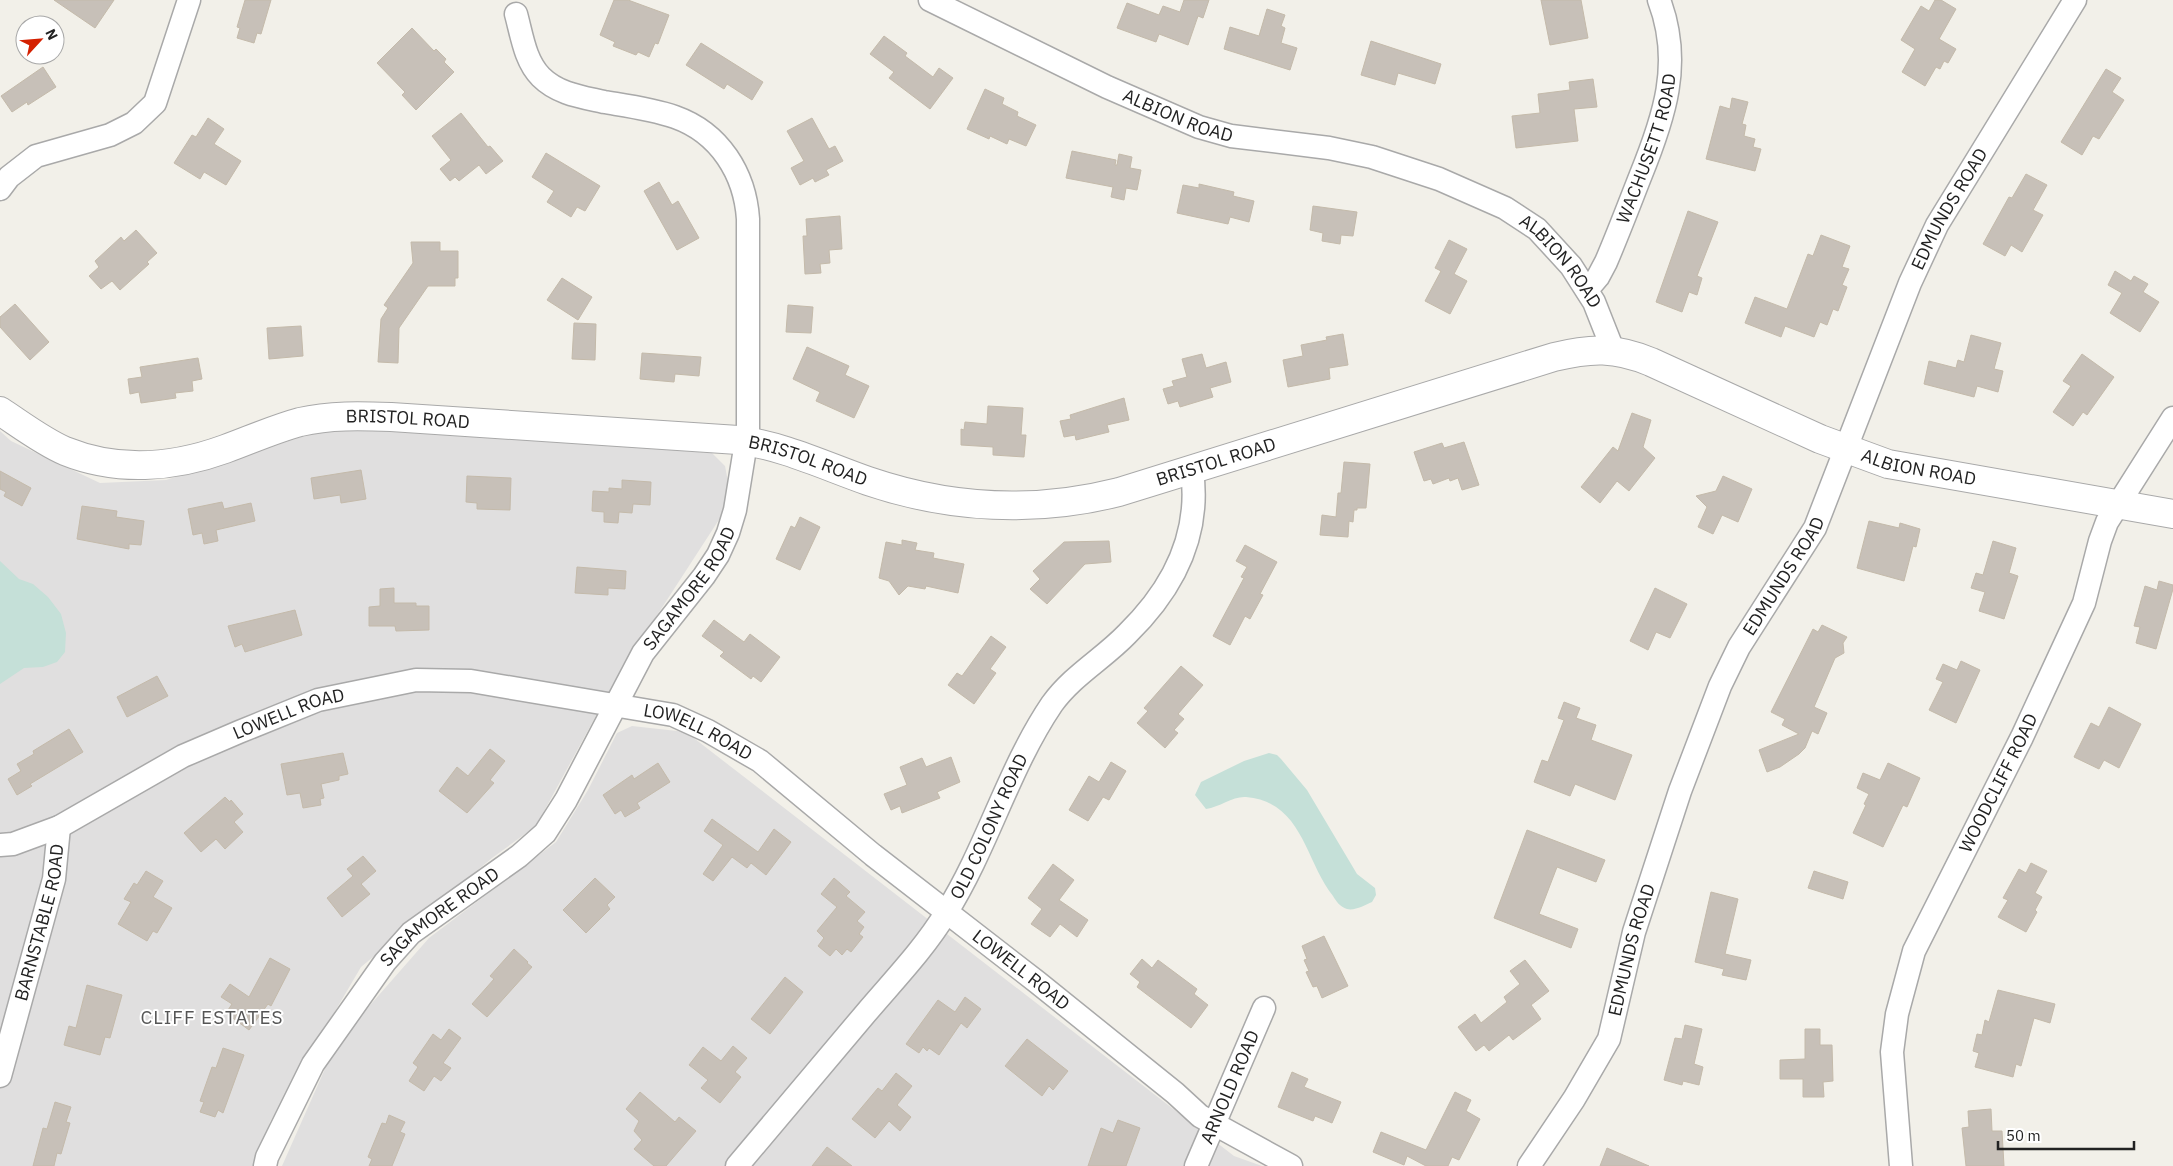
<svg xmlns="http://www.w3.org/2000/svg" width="2173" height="1166" font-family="'IBM Plex Sans',sans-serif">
<rect width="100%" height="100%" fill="#f2f0e9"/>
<g fill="#e0dfdf">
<path d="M323,430L421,431L712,453L725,466L729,487L722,515L617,677L536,826L492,858L361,967L270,1122L256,1166H0V431L11,441L100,483L166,480Z"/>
<path d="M632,726L686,732L1234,1156L1262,1166H282L336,1044L429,938L556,842L588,790L617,733Z"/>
</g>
<g fill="#c5e0d8">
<path d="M0,561L19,579L33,584L48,597L61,614L66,633L65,652L57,662L43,667L24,668L0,684Z"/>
<path d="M1269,753L1277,755L1281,759L1307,790L1357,874L1375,888L1376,895L1372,902C1365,905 1355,911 1347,909C1340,907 1336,901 1333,896C1305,861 1303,802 1246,797C1233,796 1220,807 1206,809L1195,795L1201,782L1244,761Z"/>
</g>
<g fill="#c7c0b8" stroke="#c4baaa">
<path d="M54,0H114L95,28Z"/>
<path d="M245,0H271L261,34L257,33L254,43L237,38L240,28L237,27Z"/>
<path d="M614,0H628L669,15L658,44L655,43L649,57L638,52L636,55L613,46L615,42L600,35Z"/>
<path d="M1184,0H1209L1203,18L1198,16L1188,45L1159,34L1156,42L1117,28L1127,3L1159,15L1163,6L1180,12Z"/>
<path d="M1541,0H1581L1588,38L1550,45Z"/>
<path d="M1935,0H1941L1956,9L1939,39L1956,49L1948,63L1944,61L1940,69L1936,67L1925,86L1902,72L1915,49L1901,40L1921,6L1929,11Z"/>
<path d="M1267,9L1285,15L1281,26L1285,28L1281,43L1297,48L1290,70L1224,49L1230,27L1259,36Z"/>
<path d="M412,28L434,51L436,49L446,59L444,62L454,72L416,110L402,95L405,92L377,63Z"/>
<path d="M884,36L907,53L905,56L933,77L939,68L953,78L930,109L889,78L894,72L870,54Z"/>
<path d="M1371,41L1441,64L1435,84L1398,73L1395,85L1361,75Z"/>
<path d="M701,43L763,82L752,100L727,84L724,89L686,65Z"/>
<path d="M43,67L56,87L28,105L27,102L12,112L1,96Z"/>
<path d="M2106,69L2121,78L2112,92L2124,100L2099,139L2093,136L2082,155L2061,142Z"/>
<path d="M1593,79L1597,107L1574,109L1578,141L1516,148L1512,116L1540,113L1538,94L1570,90L1569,82Z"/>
<path d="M985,89L1004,98L1002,104L1018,112L1017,116L1036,125L1026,146L1009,139L1007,144L990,136L989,139L967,129Z"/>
<path d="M1732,98L1748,102L1742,124L1746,125L1744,136L1755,139L1753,147L1761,149L1755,171L1706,159L1720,106L1730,109Z"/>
<path d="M461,113L488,147L490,146L503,161L486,174L479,165L459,181L455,177L450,181L440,169L451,160L432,136Z"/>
<path d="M208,118L224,129L214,144L241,161L226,185L204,172L200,179L174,163L192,135L196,137Z"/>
<path d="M812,118L829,149L835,146L843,161L826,170L829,175L815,182L813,178L800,185L791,168L804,161L787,131Z"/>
<path d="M1072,151L1116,160L1115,165H1117L1119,154L1132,157L1130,168L1141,170L1137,190L1126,188L1124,200L1111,197L1113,187L1066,178Z"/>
<path d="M546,153L600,186L585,211L577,207L571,217L547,202L554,191L532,177Z"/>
<path d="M2026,174L2047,185L2033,210L2043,215L2022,252L2011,245L2005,256L1983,244L2009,197L2012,198Z"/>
<path d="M659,182L672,205L678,201L699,238L677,250L644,191Z"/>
<path d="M1199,184L1234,192L1233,196L1254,201L1249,222L1230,217L1228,224L1177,213L1183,185L1199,188Z"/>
<path d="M1313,206L1357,212L1353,236L1341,235L1340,244L1322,241L1323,233L1310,230Z"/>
<path d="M1688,211L1718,222L1697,276L1702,278L1697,295L1689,292L1682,312L1656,302Z"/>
<path d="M840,216L842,249L829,250L830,263L820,264L821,273L805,274L803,236H807L806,219Z"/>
<path d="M136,230L157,253L147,262L149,264L120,290L112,281L101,289L89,276L99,267L95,261L121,237L124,241Z"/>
<path d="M1821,235L1850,246L1842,267L1849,269L1842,285L1847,287L1838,311L1833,309L1827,325L1820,322L1814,337L1785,326L1781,337L1745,323L1755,297L1787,309L1808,254L1813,256Z"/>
<path d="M1449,240L1467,249L1454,274L1467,281L1450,314L1425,301L1441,271L1435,268Z"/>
<path d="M411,242H440V251H458V278H455V286H428L399,328L398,363L378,362L381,319L388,308L384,305L413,263Z"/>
<path d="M2115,271L2131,281L2134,276L2148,284L2143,292L2159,302L2140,332L2110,313L2122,293L2108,285Z"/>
<path d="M562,278L592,297L578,320L547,300Z"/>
<path d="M15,304L49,342L30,360L0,327V317Z"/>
<path d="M788,305L813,307L811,333L786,332Z"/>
<path d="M574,323L596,324L595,360L572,359Z"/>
<path d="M301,326L303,356L269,359L267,328Z"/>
<path d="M1343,334L1348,365L1329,368L1330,379L1288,387L1283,360L1303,356L1301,345L1327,340L1326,337Z"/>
<path d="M1971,335L2001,343L1994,369L2003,371L1998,392L1977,386L1974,397L1924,384L1929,361L1956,368L1958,360L1964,362Z"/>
<path d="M807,347L849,366L845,375L869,386L854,418L816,401L820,392L793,379Z"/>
<path d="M642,353L701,357L699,376L675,374L674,382L640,379Z"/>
<path d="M1202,354L1206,368L1226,362L1231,382L1210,388L1213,397L1180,407L1178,401L1168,404L1163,389L1174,386L1172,381L1187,377L1182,359Z"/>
<path d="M2082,354L2114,377L2087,415L2083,412L2073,426L2053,412L2071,386L2063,381Z"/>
<path d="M198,358L202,379L192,381L193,391L175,393L176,398L141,403L139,392L130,394L128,379L142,377L140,367Z"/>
<path d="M1124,398L1129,420L1107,425L1109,432L1076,440L1075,435L1064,437L1060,421L1071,419L1070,415Z"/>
<path d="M988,406L1023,408L1021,435H1026L1024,457L993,455V447L961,445V429L964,430L965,422L987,424Z"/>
<path d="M1632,413L1651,420L1643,447L1655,458L1629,491L1617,481L1600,503L1581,487L1613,447L1618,451Z"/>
<path d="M1464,442L1479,485L1462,490L1458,478L1450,481L1449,478L1433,484L1431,479L1424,481L1414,452L1442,443L1444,448Z"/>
<path d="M1344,462L1370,464L1366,508H1357V510H1354L1353,522L1349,521L1348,537L1320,535L1322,515L1336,517L1338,493H1341Z"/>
<path d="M361,470L366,499L341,503L340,495L314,499L311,478Z"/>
<path d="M0,471L31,488L22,506L4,496L6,492L0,489Z"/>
<path d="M467,476L511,478L510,510L477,509V503L466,502Z"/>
<path d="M1723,476L1752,489L1738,522L1722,515L1713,534L1698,527L1707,507L1696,496L1716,491Z"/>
<path d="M622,480L651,482L650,505L633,504L632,513L619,512L618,523L604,522V512L592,511L593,491L609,492V488L622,489Z"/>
<path d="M222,502L224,509L251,503L255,521L216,530L218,541L204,544L202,533L193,535L188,509Z"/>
<path d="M82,506L117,511L116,517L144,521L141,545L129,544V549L77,539Z"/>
<path d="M800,517L820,527L800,570L776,559L791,526L795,528Z"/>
<path d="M1869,521L1899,528L1900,523L1920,529L1916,547L1913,546L1904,581L1857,568Z"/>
<path d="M902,540L917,543L915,550L934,553L933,558L964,564L958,593L926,586L925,589L908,586L899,595L889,581L879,578L886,542L902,545Z"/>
<path d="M1109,541L1111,562L1085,564L1047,604L1030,589L1040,579L1033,571L1064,542Z"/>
<path d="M1993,541L2016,548L2009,573L2018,576L2004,619L1979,611L1985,592L1971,588L1976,573L1983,575Z"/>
<path d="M1245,545L1277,562L1260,594L1263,595L1250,619L1245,616L1230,645L1213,636L1244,578L1241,577L1247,567L1236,561Z"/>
<path d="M577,567L626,571L625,589L608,588V595L575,593Z"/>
<path d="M2159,581L2173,585V589L2156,649L2136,643L2140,627L2134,626L2145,586L2157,590Z"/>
<path d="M394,588V603H416V606H429V630L396,631L395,626H369V607L380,606V589Z"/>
<path d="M1655,588L1687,604L1670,638L1656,632L1648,650L1630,641Z"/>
<path d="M295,610L302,635L245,652L242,644L235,647L228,626Z"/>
<path d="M714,620L744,642L750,634L780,657L761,682L753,676L751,679L720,656L724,652L702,636Z"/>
<path d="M1822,625L1847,637L1843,643L1844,653L1835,658L1814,707L1827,713L1818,734L1812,731L1805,748L1799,754L1780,767L1767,772L1759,750L1799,734L1782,725L1785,719L1771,712L1813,629L1818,632Z"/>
<path d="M991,636L1006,647L990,669L996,673L974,704L948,685L957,673L962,676Z"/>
<path d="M1961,661L1980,670L1956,723L1929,710L1943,682L1936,679L1943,664L1957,670Z"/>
<path d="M1181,666L1203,685L1178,714L1184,719L1174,730L1178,733L1165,748L1137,723L1148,711L1144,708Z"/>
<path d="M157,676L168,696L127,717L117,697Z"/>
<path d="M1564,702L1580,708L1576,718L1596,725L1591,740L1632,755L1615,800L1575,784L1570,796L1534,782L1542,760L1548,762L1564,720L1558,718Z"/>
<path d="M2109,707L2141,724L2119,768L2104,760L2099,769L2074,757L2091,723L2099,727Z"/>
<path d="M69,729L83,752L30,784L32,786L17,795L8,779L21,771L17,764L34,754L33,751Z"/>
<path d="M490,749L505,761L490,780L494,783L467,813L439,791L457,767L468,776Z"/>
<path d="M343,753L348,774L339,776V780L321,784L324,798L320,799L321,805L303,808L300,793L287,795L281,764Z"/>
<path d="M951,757L960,782L937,792L940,798L902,813L900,806L891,810L884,794L907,785L900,767L922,758L926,767Z"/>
<path d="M1111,762L1126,771L1109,800L1103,797L1088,821L1069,810L1089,776L1099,782Z"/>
<path d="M658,763L670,782L637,803L640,808L625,817L621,810L615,814L603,795L632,775L634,779Z"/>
<path d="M1888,763L1920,778L1907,807L1903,805L1883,847L1853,833L1866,805L1864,804L1869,794L1857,788L1863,773L1880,780Z"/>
<path d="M225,797L230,802L231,800L243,814L234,822L243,832L225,849L216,839L201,852L184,833Z"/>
<path d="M712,819L758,852L774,829L791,842L766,875L751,863L747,868L732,857L713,881L703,874L723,845L704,831Z"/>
<path d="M1527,830L1605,860L1596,882L1557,867L1539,914L1578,929L1571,948L1494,918Z"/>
<path d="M363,856L376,871L361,884L370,894L342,917L327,898L353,876L347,869Z"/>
<path d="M2031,863L2047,871L2035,893L2042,897L2035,910L2037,912L2026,932L1998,917L2008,900L2003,898L2019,869L2026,873Z"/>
<path d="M1053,864L1074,880L1059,900L1088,920L1077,937L1060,924L1050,937L1031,924L1042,909L1028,898Z"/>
<path d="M146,871L163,881L153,897L172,908L157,933L153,931L147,941L118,924L131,902L124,899L134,883L137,885Z"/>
<path d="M1814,871L1848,882L1843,899L1808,888Z"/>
<path d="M595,878L615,897L607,905L610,909L586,933L563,910Z"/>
<path d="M834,878L850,892L846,896L865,912L857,921L864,927L859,934L863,937L851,952L847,949L842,955L836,949L830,956L818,946L824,938L817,931L837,907L821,894Z"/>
<path d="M1711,892L1738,899L1725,954L1751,960L1746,980L1722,975L1724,969L1695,962Z"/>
<path d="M1324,936L1348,986L1322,998L1317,986L1313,987L1306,972L1309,971L1304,960L1307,959L1302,946Z"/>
<path d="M514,949L528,962L527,963L532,967L487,1017L472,1004L494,979L490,976Z"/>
<path d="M270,958L290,969L271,1006L268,1004L249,1030L226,1013L232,1004L221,997L230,984L249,997Z"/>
<path d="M1142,959L1152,968L1158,960L1197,989L1194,994L1208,1005L1191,1028L1137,987L1140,982L1130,974Z"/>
<path d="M1525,960L1549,991L1531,1005L1541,1019L1513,1040L1509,1035L1489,1051L1484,1045L1476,1051L1458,1027L1475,1014L1481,1023L1507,1002L1504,997L1520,984L1510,971Z"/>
<path d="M785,977L803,992L770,1034L751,1019Z"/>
<path d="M87,985L122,995L110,1038L105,1037L100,1055L64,1045L69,1026L76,1028Z"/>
<path d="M1998,990L2055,1004L2050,1023L2034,1018L2021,1066L2016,1064L2013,1077L1975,1067L1979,1053L1973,1051L1977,1034L1982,1035L1985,1020L1989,1022Z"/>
<path d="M965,997L981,1009L967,1028L961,1023L939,1055L929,1048L927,1051L923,1047L919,1053L906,1044L938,1000L955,1012Z"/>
<path d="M1685,1025L1702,1029L1694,1064L1703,1067L1699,1085L1683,1081L1682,1085L1664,1080L1675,1038L1682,1039Z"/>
<path d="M449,1029L461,1038L443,1063L451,1068L441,1081L434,1076L424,1091L409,1081L418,1067L413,1063L433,1034L441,1040Z"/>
<path d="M1805,1029H1820V1045H1832L1833,1081L1823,1082L1824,1097H1803V1079H1780V1060L1805,1059Z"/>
<path d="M1027,1039L1068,1071L1053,1090L1049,1086L1042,1096L1005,1066Z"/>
<path d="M733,1046L747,1058L735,1072L741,1077L720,1103L701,1088L708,1080L689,1065L703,1047L721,1061Z"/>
<path d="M223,1048L244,1055L223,1113L218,1110L215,1117L200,1112L204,1102L200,1101L212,1067L216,1068Z"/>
<path d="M1292,1072L1308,1079L1304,1087L1341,1102L1332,1123L1315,1116L1313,1121L1278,1107Z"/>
<path d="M896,1073L912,1086L897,1105L911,1117L900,1131L889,1121L875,1138L852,1119L878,1088L882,1091Z"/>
<path d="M640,1092L675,1122L679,1117L696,1131L666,1166H654L634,1149L642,1140L634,1131L639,1121L626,1109Z"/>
<path d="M1455,1092L1471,1100L1466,1111L1480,1119L1459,1160L1452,1157L1448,1166H1426L1407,1156L1404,1165L1373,1152L1381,1132L1426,1150Z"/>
<path d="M55,1102L71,1107L66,1122L70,1123L61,1154L57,1153L54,1166H33L43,1128L47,1129Z"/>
<path d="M1991,1109L1992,1131H2002L2004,1166H1966L1962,1128L1969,1127L1968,1111Z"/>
<path d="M389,1115L405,1122L400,1132L405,1134L392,1166H369L372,1159L368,1157L382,1123L386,1124Z"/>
<path d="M1118,1120L1140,1128L1126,1166H1088L1101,1128L1113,1133Z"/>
<path d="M827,1147L852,1166H812Z"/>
<path d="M1607,1148L1649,1166H1600Z"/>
</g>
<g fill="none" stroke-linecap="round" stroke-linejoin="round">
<g stroke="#a9a9a9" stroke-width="25">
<g id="minor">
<path id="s1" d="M930,0L1107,87L1199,127L1231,136L1329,148L1372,157L1439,179L1505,208L1537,229L1571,266L1594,302L1613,350"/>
<path d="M0,189L9,177L36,156L110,135L134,123L155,103L189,0"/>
<path id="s2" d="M1587,290L1598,277L1606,262C1618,234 1629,205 1640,177C1664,118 1683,63 1659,0"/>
<path id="s3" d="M0,845L13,844L59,827L183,756L239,732L318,700L416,680L471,681L673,715L708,731L760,761L873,855L1037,982L1175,1093L1200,1116L1291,1166"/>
<path id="s4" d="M0,1076L54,879L59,827"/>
<path id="s5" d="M265,1166L267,1157L313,1064L385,962L411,933L519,856L545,833L566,800L643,653L704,576L718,555L728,533L735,510L748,430V219C745,174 720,133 675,117C652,109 628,106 604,102C582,97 558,94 541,77C525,61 522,36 516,14"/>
<path id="s6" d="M737,1166C780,1115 823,1064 866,1013C894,980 924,949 946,913C988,846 1008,769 1052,704C1073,675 1103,659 1127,634C1173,589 1201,536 1192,471"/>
<path id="s7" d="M1196,1166L1264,1008"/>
<path id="s8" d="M1529,1166L1574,1099L1609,1039L1634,932L1680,791L1720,686L1739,647L1815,528L1910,283L1937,225L2075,0"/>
<path id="s9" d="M1901,1166L1892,1052L1897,1014L1914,951L2022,737L2084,603L2100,541L2107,522L2173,418"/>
</g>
</g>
<g stroke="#a9a9a9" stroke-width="30">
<g id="tertiary">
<path id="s10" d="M0,411C20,424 42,441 65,451C117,472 173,468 225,449C250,440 274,429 300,422C330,415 361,416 391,417L738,440C784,446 825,466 868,481C950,509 1036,513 1119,492L1554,357C1591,348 1615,347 1651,362L1820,439L1888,464L2173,514"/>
</g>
</g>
<use href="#minor" stroke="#fff" stroke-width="22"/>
<use href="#tertiary" stroke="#fff" stroke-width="28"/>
</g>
<g text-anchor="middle" stroke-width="4" stroke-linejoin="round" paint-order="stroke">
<g font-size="18" fill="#222" stroke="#fff">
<text dy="6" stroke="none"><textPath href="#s1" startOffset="274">ALBION ROAD</textPath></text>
<text dy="6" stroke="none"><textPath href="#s2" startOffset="155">WACHUSETT ROAD</textPath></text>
<text dy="6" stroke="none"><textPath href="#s8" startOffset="1052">EDMUNDS ROAD</textPath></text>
<text dy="6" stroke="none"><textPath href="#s1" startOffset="694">ALBION ROAD</textPath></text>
<text dy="6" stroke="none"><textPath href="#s10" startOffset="428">BRISTOL ROAD</textPath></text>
<text dy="6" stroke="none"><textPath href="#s10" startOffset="832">BRISTOL ROAD</textPath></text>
<text dy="6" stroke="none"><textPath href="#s10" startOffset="1252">BRISTOL ROAD</textPath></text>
<text dy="6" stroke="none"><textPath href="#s10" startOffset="1994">ALBION ROAD</textPath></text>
<text dy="6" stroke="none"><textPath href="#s8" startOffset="648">EDMUNDS ROAD</textPath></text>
<text dy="6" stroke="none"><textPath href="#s5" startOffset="729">SAGAMORE ROAD</textPath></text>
<text dy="6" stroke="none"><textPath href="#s3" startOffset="319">LOWELL ROAD</textPath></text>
<text dy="6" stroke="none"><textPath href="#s3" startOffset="740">LOWELL ROAD</textPath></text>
<text dy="6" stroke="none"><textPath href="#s9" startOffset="406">WOODCLIFF ROAD</textPath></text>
<text dy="6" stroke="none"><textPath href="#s6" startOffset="425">OLD COLONY ROAD</textPath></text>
<text dy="6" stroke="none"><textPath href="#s5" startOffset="309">SAGAMORE ROAD</textPath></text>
<text dy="6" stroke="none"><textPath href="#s4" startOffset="159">BARNSTABLE ROAD</textPath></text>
<text dy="6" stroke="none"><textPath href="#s8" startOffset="242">EDMUNDS ROAD</textPath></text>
<text dy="6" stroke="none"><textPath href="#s3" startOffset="1144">LOWELL ROAD</textPath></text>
<text dy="6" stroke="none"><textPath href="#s7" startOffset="86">ARNOLD ROAD</textPath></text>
</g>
<g font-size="19" letter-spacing="1" fill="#555" stroke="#fff">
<text x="212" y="1024">CLIFF ESTATES</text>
</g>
</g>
<g transform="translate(40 40) rotate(64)"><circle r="24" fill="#ffffff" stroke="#a7a7a7"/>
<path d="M0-4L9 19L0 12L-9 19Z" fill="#d42000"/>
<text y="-8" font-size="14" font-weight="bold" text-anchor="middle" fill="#222222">N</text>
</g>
<path d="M1998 1141v8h136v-8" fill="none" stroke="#222222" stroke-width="2.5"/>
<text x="2006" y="1141" font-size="15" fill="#222222" stroke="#ffffff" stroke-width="4" paint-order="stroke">50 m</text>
</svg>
